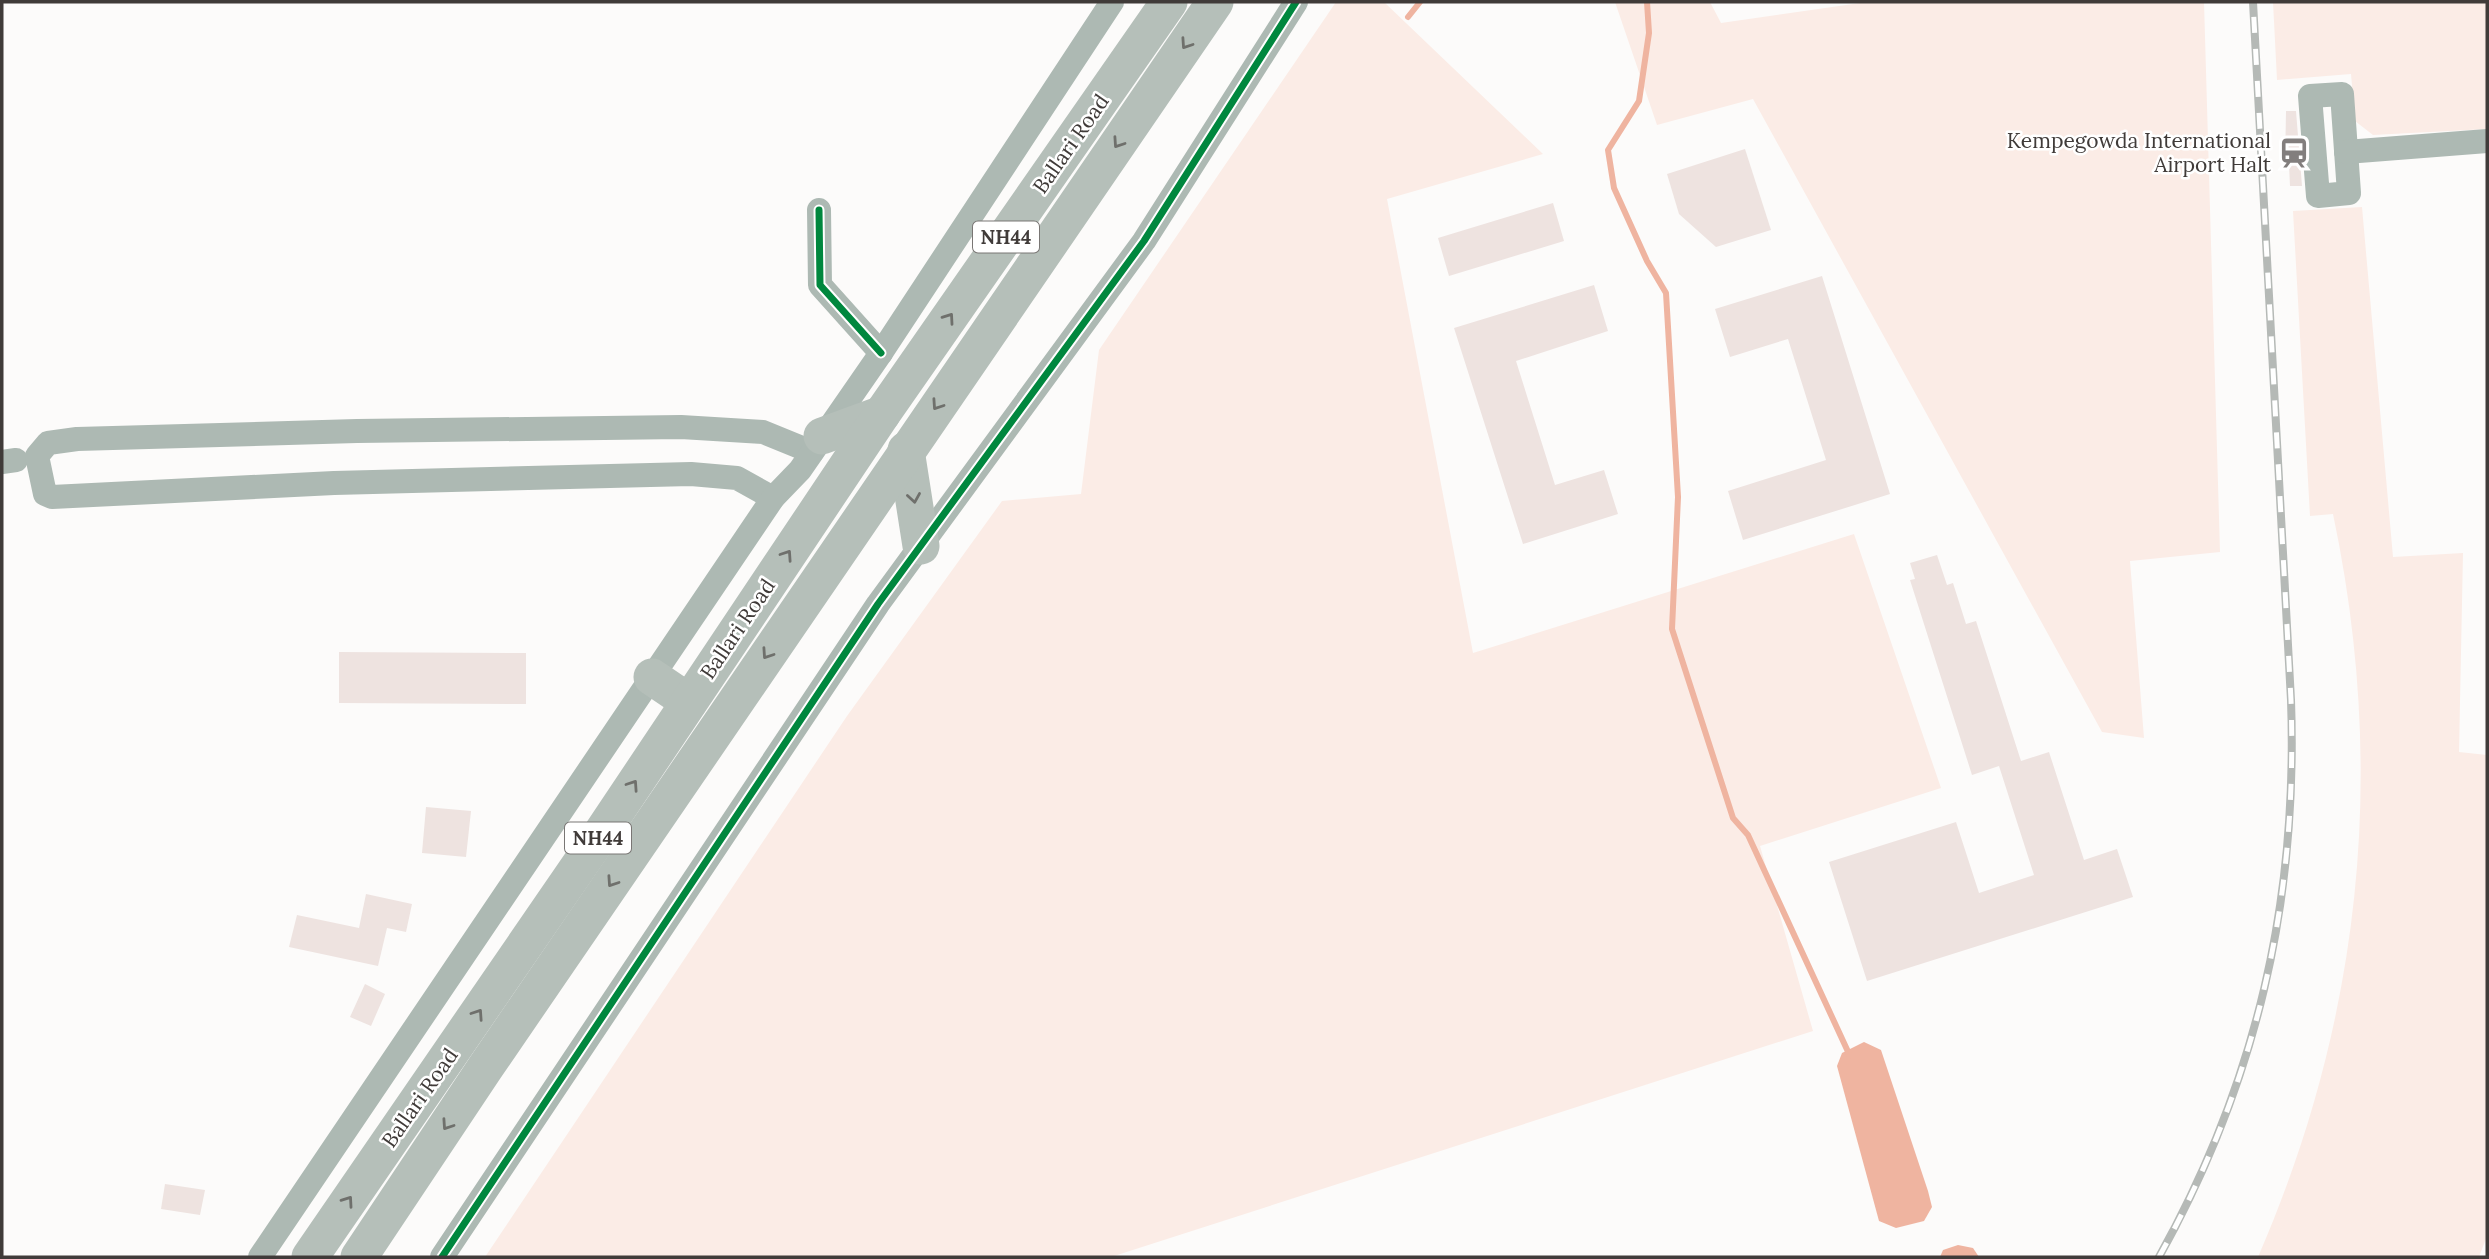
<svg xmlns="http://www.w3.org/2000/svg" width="2489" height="1259" font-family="Lora,serif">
<rect width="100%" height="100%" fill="#fcfbfa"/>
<g fill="#fbece6">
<path d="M1336,2H1384L1543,154L1387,199L1473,653L1854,534L1941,788L1760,846L1813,1031L1111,1257H485L847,716L1002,501L1081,494L1099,350Z"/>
<path d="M1615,2H1710L1721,23L1867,2H2204L2220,552L2130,561L2144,738L2102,732L1753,99L1657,125Z"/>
<path d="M2273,2H2487V129L2373,135L2355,121L2351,74L2277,80Z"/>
<path d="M2362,207L2393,557L2463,553L2459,752L2487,755V1236L2479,1257H2258C2362,1018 2387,770 2333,514L2310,516L2293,211Z"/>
</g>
<g fill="#efb4a0">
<path d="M1864,1042L1881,1050L1928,1191L1932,1207L1924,1221L1896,1228L1879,1221L1837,1066L1842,1053Z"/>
<path d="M1958,1245L1973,1248L1979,1257H1940L1943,1250Z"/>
</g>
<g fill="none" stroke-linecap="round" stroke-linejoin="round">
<g stroke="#efb4a0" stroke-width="6">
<path d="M1647,2L1649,33L1639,101L1608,150L1614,188L1647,261L1666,293L1678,497L1672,629L1733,818L1748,835L1850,1056"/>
<path d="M1408,17L1420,2"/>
</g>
</g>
<g fill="#eee3e0">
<path d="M2286,111H2296L2302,186H2290L2289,165H2285Z"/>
<path d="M1745,149L1771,230L1716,247L1679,214L1667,174Z"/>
<path d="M1553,203L1564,241L1449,276L1438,238Z"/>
<path d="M1822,276L1890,494L1743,540L1728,491L1826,460L1788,339L1730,357L1715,309Z"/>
<path d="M1594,285L1608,331L1516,361L1555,485L1604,470L1618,514L1523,544L1454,328Z"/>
<path d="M1937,555L1947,585L1953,583L1966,624L1976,621L2021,761L2049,752L2084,860L2117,849L2133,897L1867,981L1829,862L1956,822L1979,893L2034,875L1999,766L1972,775L1910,580L1915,579L1910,563Z"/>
<path d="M339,652L526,653V704L339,703Z"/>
<path d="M426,807L471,811L466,857L422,853Z"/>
<path d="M366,894L412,904L406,932L387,928L378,966L289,947L297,915L359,928Z"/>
<path d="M365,984L385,994L371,1026L350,1017Z"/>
<path d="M165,1184L205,1190L200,1215L161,1209Z"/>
</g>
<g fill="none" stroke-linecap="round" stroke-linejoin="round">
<g stroke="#adb9b3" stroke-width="24">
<path d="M2342,94L2349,193L2318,196L2310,96Z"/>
<path d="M2346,152L2487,141"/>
<path d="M819,210L820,285L881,353"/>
<path d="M2,462L16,460"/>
<path d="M773,498L737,478L691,474L334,483L52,497L45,494L37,456L48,443L77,439L357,431L681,427L763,432L812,452"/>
<path d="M260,1257L773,498L800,470L881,353L1112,2"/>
<path d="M442,1257L878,604L1144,241L1296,2"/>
</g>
<g stroke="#b5bfb9" stroke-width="37">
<path d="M822,436L882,414"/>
<path d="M906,450L921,546"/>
<path d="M652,677L689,702"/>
<path d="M310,1257L601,834L882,414L1169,2"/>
<path d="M359,1257L485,1068L1215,2"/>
</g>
<g stroke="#b5b9b6" stroke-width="8">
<path id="rail" d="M2159,1257C2257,1081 2298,901 2291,700L2253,2"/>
</g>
<use href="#rail" stroke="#fff" stroke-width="5" stroke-dasharray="16" stroke-linecap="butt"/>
<g stroke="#fff" stroke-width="11">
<g id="cycleway">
<path d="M819,210L820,285L881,353"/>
<path d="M442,1257L878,604L1144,241L1296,2"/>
</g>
</g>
<use href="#cycleway" stroke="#00873e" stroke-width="7"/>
</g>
<defs><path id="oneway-chevron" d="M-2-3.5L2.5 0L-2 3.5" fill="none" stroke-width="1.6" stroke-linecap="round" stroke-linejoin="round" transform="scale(1.75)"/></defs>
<g stroke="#6f706c">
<use href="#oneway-chevron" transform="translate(1186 44) rotate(124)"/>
<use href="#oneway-chevron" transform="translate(1118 143) rotate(124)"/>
<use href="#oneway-chevron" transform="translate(949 318) rotate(-55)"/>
<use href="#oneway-chevron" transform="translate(937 405) rotate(124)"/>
<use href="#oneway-chevron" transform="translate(914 498) rotate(81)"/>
<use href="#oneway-chevron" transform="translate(787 555) rotate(-56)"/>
<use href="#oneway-chevron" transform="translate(767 654) rotate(124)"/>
<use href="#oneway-chevron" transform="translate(633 785) rotate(-56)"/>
<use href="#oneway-chevron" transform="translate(612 882) rotate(124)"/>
<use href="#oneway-chevron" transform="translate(478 1014) rotate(-56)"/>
<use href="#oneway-chevron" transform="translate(447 1125) rotate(124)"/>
<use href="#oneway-chevron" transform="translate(348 1201) rotate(-55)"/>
</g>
<defs>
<g id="station-bare" transform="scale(2.415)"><path d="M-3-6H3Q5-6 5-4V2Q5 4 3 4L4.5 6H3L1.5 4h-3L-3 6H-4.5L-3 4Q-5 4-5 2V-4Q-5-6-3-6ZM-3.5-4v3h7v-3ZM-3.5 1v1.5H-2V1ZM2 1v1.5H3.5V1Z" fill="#827e7d" stroke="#fff" stroke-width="2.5" paint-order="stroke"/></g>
</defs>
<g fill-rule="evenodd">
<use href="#station-bare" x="2294" y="153"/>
</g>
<g text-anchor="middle" stroke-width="5" stroke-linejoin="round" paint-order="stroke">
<g fill="#fff" stroke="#797674" stroke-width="2">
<rect x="973" y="221.5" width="66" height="31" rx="5"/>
<rect x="565" y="822.5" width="66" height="31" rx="5"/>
</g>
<g font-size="19" font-weight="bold" fill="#403b39">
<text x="1006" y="244">NH44</text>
<text x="598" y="845">NH44</text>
</g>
<g font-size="21" fill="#403b39" stroke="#fff" text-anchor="end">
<text x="2271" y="148">Kempegowda International<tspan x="2271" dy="24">Airport Halt</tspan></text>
</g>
<g font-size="21" fill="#403b39" stroke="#fff">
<text transform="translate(1071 144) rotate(-55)" y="7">Ballari Road</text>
<text transform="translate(738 629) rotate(-56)" y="7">Ballari Road</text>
<text transform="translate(420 1098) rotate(-55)" y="7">Ballari Road</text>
</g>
</g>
<rect width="2489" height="1259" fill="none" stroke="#403b39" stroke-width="7"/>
</svg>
